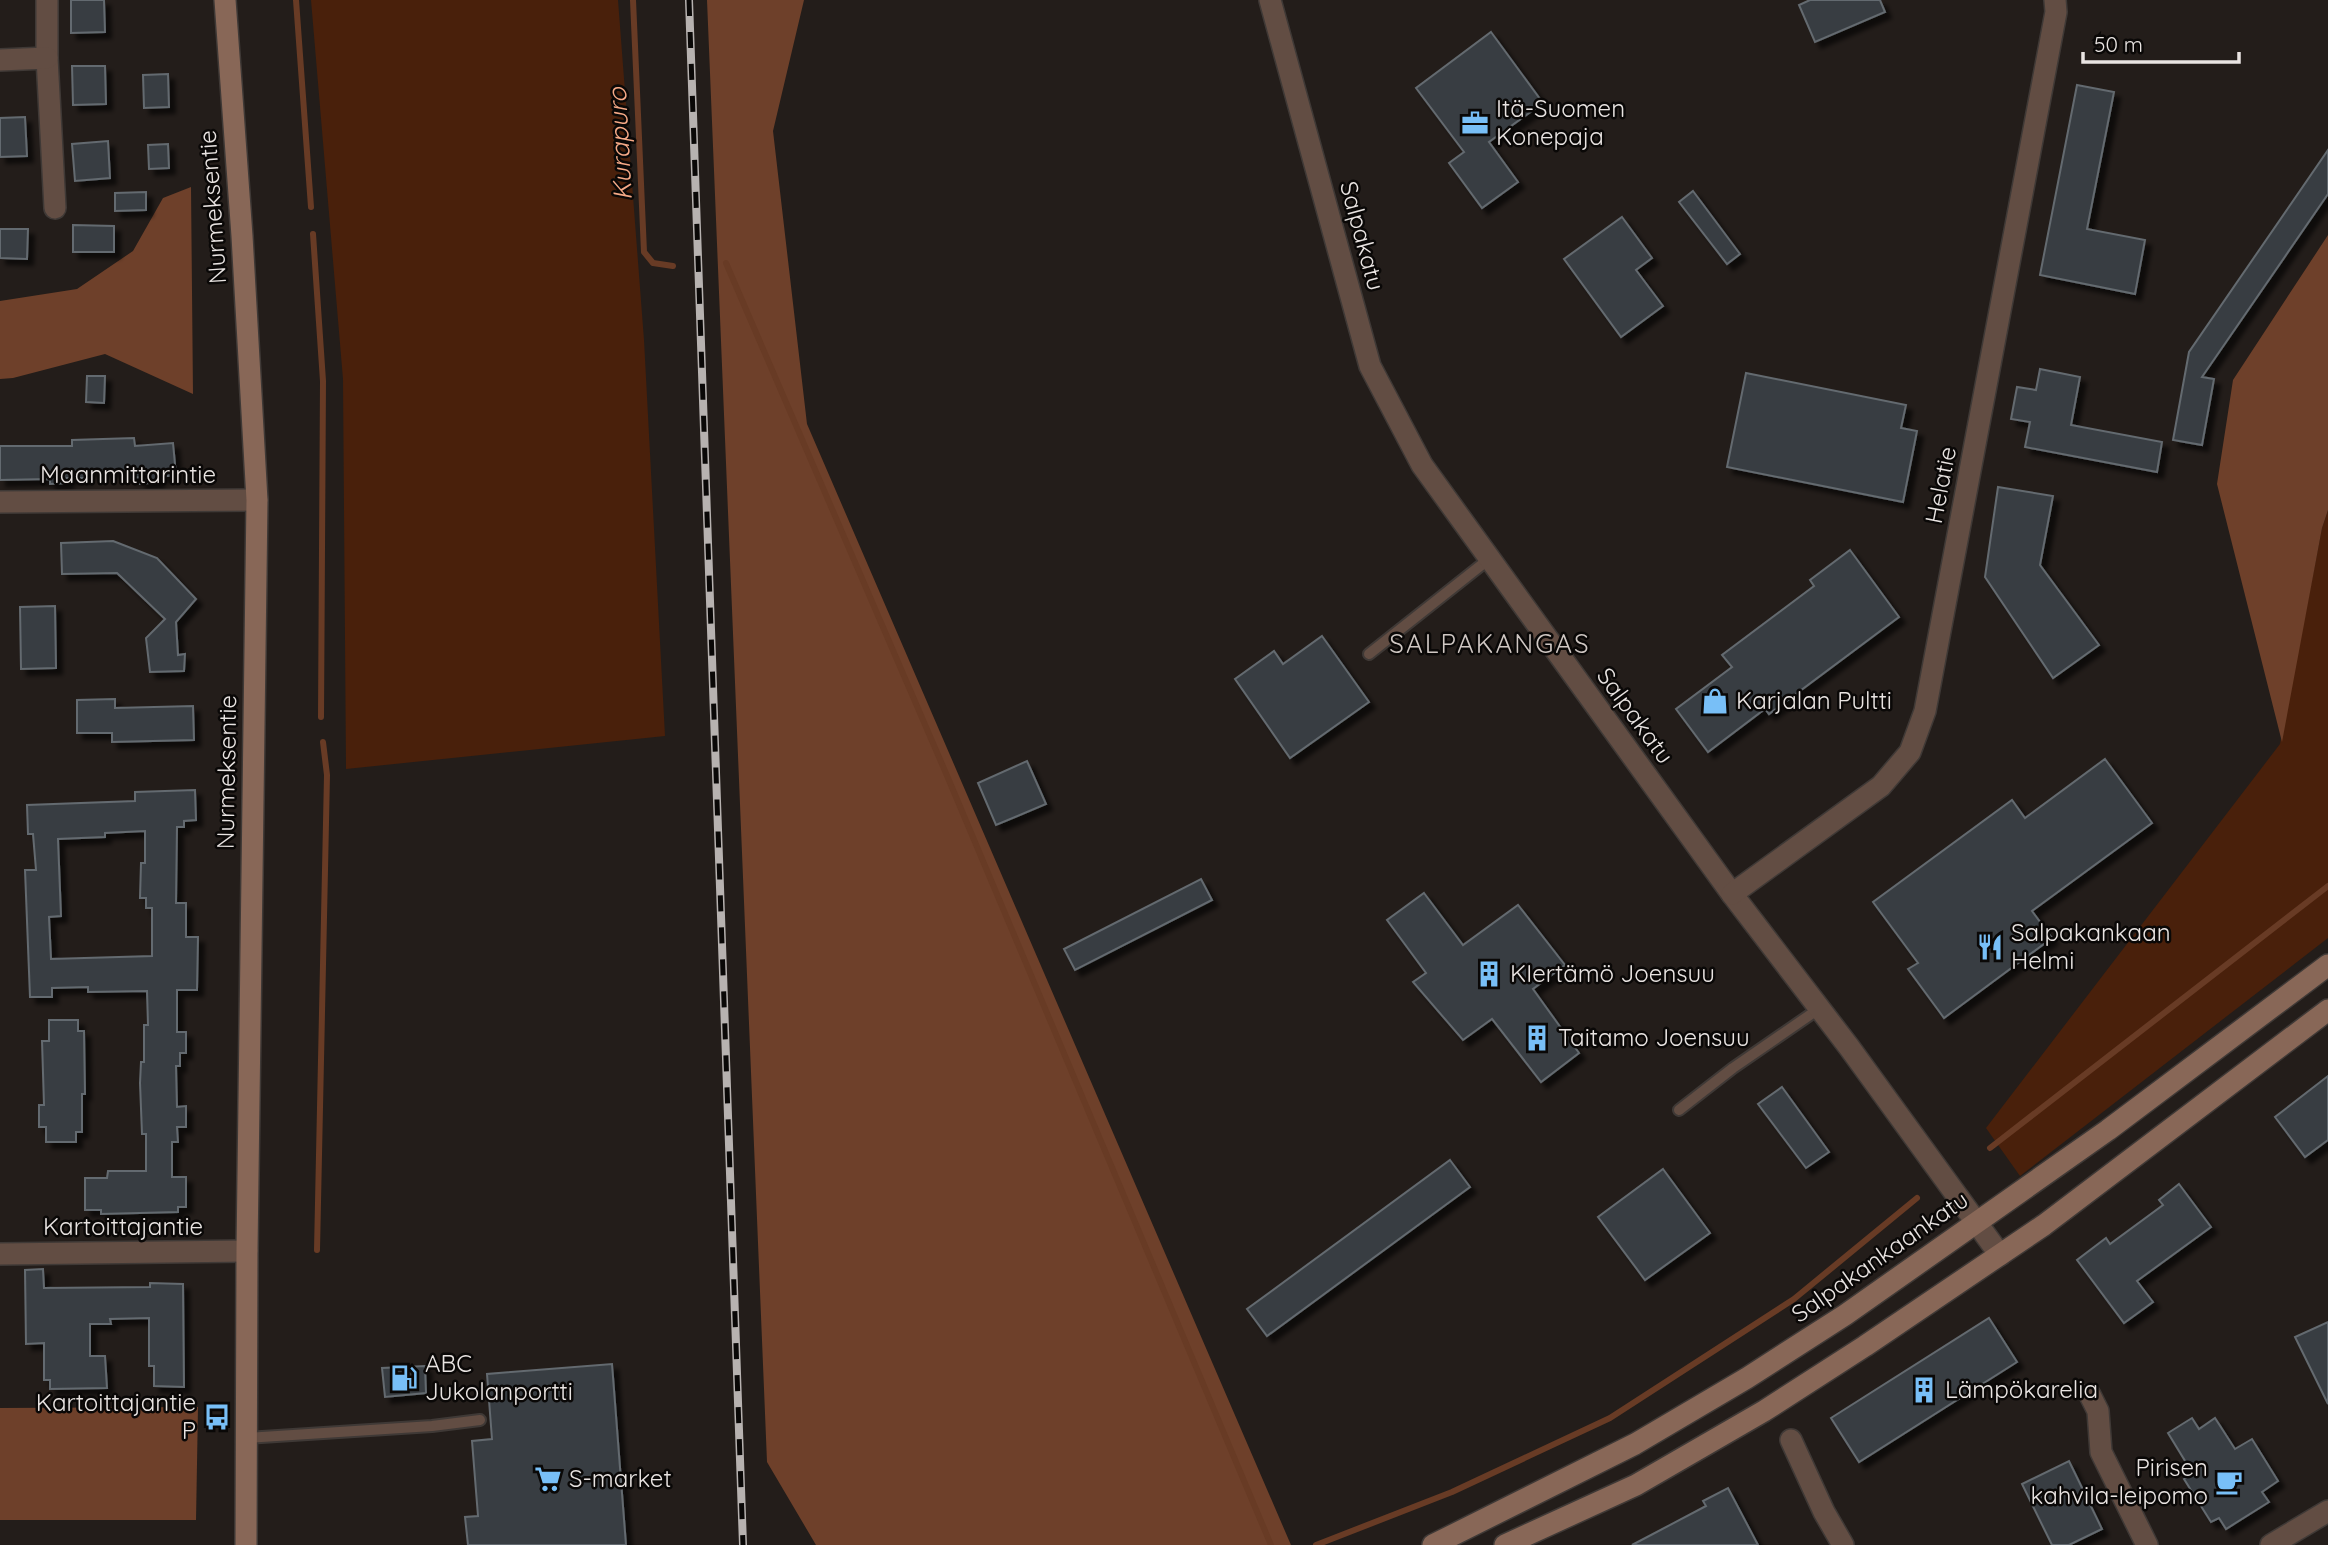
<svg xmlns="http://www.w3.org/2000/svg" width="2328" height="1545" font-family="Quicksand,sans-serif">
<defs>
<filter id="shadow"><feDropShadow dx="6" dy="6" stdDeviation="2" flood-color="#0009"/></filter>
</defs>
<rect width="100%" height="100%" fill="#231d1a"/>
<g fill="#49200b">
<path d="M311,0H618L644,340L665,736L346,769L343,379Z"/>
<path d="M2328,510V938L2020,1176L1986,1128L2280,744L2322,528Z"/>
</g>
<g fill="#6e402a">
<path d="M707,0H804L773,131L807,424L1291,1545H816L767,1462Z"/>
<path d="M191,187L193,394L105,354L13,378L0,379V301L77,289L133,251L163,198Z"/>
<path d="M2328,235V510L2322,528L2282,742L2217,484L2233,380Z"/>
<path d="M198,1407L196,1520H0V1408Z"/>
</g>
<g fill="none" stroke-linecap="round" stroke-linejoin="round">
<g stroke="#683b25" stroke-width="6">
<path d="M296,0L311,207"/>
<path d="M633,0L644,252L653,263L673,266"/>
<path d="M313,234L323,381L321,717"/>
<path d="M726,263L948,778L1271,1545"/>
<path d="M1990,1148L2328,886"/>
<path d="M317,1250L327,775L323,742"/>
<path d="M1316,1545L1452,1492L1610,1418L1794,1299L1917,1198"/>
</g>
</g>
<g fill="#393e43" stroke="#646a6f" stroke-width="2" fill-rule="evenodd" filter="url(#shadow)">
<path d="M71,0H104L105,32L71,33Z"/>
<path d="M1810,0H1880L1885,12L1815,42L1799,5Z"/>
<path d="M1491,32L1543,103L1489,142L1518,182L1482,208L1449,163L1464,152L1416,88Z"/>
<path d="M72,66H105L106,104L73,105Z"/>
<path d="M168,74L169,107L144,108L143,75Z"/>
<path d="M2077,85L2114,92L2087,229L2145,240L2135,294L2040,275Z"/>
<path d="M25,117L27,156L0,157V118Z"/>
<path d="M108,141L110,178L75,181L72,144Z"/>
<path d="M168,144L169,168L149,169L148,145Z"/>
<path d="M2328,150V194L2202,377L2214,379L2202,445L2173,440L2189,352Z"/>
<path d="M1693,191L1740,254L1727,264L1679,202Z"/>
<path d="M146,192V210L115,211V193Z"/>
<path d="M1622,217L1652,258L1636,270L1663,306L1621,337L1564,259Z"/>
<path d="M73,225L114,226V252H73Z"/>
<path d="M0,229H28L27,259L0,258Z"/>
<path d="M2040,369L2080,377L2071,425L2162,442L2157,472L2025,447L2030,422L2011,419L2017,387L2036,390Z"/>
<path d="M1746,373L1906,405L1901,428L1917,431L1903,502L1727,467Z"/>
<path d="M87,376H105L104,403L86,402Z"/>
<path d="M134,438L135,446L173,443L176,475L158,477V482L140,484V477L130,478L129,472L119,473V471H86V478H67V483L50,484V479L0,480V446H72V440Z"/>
<path d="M1998,487L2053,496L2040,565L2099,645L2053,678L1985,577Z"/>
<path d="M113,541L157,558L196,599L176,622L178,655L185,654L184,671L150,672L146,638L165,619L117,573L62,574L61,543Z"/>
<path d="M1850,550L1899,617L1769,714L1765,709L1708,752L1676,709L1732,667L1722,655L1814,586L1810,580Z"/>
<path d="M55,606L56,668L21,669L20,607Z"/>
<path d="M1322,636L1369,702L1290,758L1235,679L1274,651L1283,664Z"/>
<path d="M115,699V708L193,706L194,740L112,742V733H77V700Z"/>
<path d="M2105,759L2152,823L2032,911L2052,938L1944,1018L1908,969L1918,963L1873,902L2012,800L2025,818Z"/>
<path d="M1027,761L1046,804L996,825L978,783Z"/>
<path d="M195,790L196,820L184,821V827H177L176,903H186V937H198L197,990H177V1032H186V1053H180V1066H176L177,1107L186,1106V1127H177L178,1142H172V1177H186V1207H178V1212L101,1214V1210H85V1178H107L108,1171H146V1134H142L140,1083L141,1062H144V1025H148L147,991L88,992V987L52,988V997H30L25,870H36L33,834H28L27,805L135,801V792ZM145,831V863H141L140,898H146V908H152V956L51,959L49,917L61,916L58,839L105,837V833Z"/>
<path d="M1201,879L1212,900L1075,970L1064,949Z"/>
<path d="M1424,893L1463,945L1518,905L1565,965L1533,989L1579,1053L1541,1082L1492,1019L1463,1040L1413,982L1426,973L1387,920Z"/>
<path d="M49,1020H78V1031H84L85,1094H82V1132H76V1142H46V1127H39V1105H44L42,1041H49Z"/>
<path d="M2328,1076V1140L2305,1157L2275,1117Z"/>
<path d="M1782,1087L1829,1152L1806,1168L1758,1104Z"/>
<path d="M1450,1160L1470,1187L1267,1336L1247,1309Z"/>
<path d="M1663,1169L1710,1233L1645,1280L1598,1217Z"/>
<path d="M2179,1184L2211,1227L2137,1281L2153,1302L2124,1323L2077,1260L2106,1238L2110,1244L2163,1205L2159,1200Z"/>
<path d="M43,1269L44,1288L150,1287V1283L183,1284L184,1387L154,1386V1366H149V1318L110,1319L111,1324H90V1356H105L107,1388L50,1389V1380H44V1343L26,1344L25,1270Z"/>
<path d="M1989,1318L2017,1362L1859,1462L1831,1418Z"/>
<path d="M2328,1322V1404L2295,1337Z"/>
<path d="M612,1364L626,1545H468L465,1517L478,1516L472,1441L492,1439L487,1374Z"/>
<path d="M425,1366L426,1393L385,1397L382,1368Z"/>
<path d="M2192,1418L2199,1429L2215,1418L2235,1449L2252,1439L2278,1481L2262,1492L2269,1502L2226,1529L2219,1518L2211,1522L2184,1479L2193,1474L2168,1433Z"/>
<path d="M2069,1461L2102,1529L2069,1545H2052L2022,1484Z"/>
<path d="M1728,1488L1758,1545H1632L1706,1506L1703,1501Z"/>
</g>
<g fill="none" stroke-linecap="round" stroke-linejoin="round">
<g stroke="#3f3936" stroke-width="14">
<g id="lane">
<path d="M1369,654L1489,559"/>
<path d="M1679,1110L1733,1068L1820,1008"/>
<path d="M246,1438L432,1426L480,1420"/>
</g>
</g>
<g stroke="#3f3936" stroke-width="24">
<g id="street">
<path d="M47,0V58L55,208"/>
<path d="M1270,0L1370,366L1422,465L1732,894L1849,1047L2000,1255"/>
<path d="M0,60L47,58"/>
<path d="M0,502L257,500"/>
<path d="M1732,894L1881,786L1910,752L1925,711L2056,12L2055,0"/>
<path d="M0,1254L247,1251"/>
<path d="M2090,1395L2098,1411L2101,1452L2147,1545"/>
<path d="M1791,1440L1824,1512L1843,1545"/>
<path d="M2271,1545L2328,1511"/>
</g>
</g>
<g stroke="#3f3936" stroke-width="24">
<g id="secondary">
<path d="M225,0L242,236L257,500L247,1251L246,1545"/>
<path d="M1433,1545L1635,1444L1747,1378L1845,1315L2108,1130L2328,965"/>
<path d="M1505,1545L1636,1485L1764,1411L1865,1346L2044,1225L2328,1010"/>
</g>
</g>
<use href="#lane" stroke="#624d43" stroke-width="10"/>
<use href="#street" stroke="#624d43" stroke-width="21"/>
<use href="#secondary" stroke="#886757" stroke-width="21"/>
<g stroke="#b7b2b0" stroke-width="8">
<path id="rail" d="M689,0L743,1545"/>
</g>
<use href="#rail" stroke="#0a0807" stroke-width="5" stroke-dasharray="16" stroke-linecap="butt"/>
</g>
<defs>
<g id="office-bare" transform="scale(2.1)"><path d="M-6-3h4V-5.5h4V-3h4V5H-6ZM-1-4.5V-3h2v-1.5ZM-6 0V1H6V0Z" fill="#78bff7" stroke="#0a0807" stroke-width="2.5" paint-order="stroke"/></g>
<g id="shop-bare" transform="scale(2.1)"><path d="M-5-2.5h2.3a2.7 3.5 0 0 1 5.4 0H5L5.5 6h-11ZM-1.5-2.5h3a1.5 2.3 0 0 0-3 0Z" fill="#78bff7" stroke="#0a0807" stroke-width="2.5" paint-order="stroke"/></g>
<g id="restaurant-bare" transform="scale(2.1)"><path d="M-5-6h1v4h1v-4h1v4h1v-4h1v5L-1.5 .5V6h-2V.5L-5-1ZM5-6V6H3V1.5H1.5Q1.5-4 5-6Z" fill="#78bff7" stroke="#0a0807" stroke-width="2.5" paint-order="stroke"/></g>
<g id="building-bare" transform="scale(2.1)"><path d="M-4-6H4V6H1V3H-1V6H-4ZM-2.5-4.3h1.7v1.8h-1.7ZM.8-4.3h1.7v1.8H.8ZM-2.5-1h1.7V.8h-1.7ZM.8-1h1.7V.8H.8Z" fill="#78bff7" stroke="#0a0807" stroke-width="2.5" paint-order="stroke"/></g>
<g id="fuel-bare" transform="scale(2.1)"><path d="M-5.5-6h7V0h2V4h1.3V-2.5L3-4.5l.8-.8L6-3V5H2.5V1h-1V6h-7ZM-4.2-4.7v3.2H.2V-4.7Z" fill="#78bff7" stroke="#0a0807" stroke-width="2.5" paint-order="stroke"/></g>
<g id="bus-bare" transform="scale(2.1)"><path d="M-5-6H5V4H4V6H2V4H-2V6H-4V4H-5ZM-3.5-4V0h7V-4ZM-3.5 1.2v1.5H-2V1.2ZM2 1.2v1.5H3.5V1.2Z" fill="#78bff7" stroke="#0a0807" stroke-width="2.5" paint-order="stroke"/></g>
<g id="supermarket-bare" transform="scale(2.1)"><path d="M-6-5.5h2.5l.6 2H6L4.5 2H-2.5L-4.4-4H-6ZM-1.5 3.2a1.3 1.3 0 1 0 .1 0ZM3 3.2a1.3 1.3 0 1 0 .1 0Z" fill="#78bff7" stroke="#0a0807" stroke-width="2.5" paint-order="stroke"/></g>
<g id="cafe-bare" transform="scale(2.1)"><path d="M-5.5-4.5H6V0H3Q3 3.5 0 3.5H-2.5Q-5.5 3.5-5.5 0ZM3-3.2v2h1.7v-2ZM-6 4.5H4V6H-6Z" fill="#78bff7" stroke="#0a0807" stroke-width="2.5" paint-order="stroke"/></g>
</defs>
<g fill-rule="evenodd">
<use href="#office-bare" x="1475" y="123"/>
<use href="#shop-bare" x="1715" y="701"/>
<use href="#restaurant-bare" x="1990" y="947"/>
<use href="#building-bare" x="1489" y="974"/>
<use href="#building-bare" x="1537" y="1038"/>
<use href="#fuel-bare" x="404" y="1378"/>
<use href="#building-bare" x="1924" y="1390"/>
<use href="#bus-bare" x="217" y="1417"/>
<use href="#supermarket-bare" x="548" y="1479"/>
<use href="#cafe-bare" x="2229" y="1482"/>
</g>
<g text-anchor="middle" stroke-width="5" stroke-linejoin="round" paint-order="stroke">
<g font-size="24" fill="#e9e4e2" stroke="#0a0807" text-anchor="start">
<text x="1496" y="117">Itä-Suomen<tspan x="1496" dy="28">Konepaja</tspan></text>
<text x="1736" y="709">Karjalan Pultti</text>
<text x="2011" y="941">Salpakankaan<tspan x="2011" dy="28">Helmi</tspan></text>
<text x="1510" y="982">KIertämö Joensuu</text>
<text x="1558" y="1046">Taitamo Joensuu</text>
<text x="425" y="1372">ABC<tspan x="425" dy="28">Jukolanportti</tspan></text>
<text x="1945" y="1398">Lämpökarelia</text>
<text x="196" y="1411" text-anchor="end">Kartoittajantie<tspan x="196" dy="28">P</tspan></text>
<text x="2208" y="1476" text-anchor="end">Pirisen<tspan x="2208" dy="28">kahvila-leipomo</tspan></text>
<text x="569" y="1487">S-market</text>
</g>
<g font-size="24" fill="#e9e4e2" stroke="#0a0807">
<text transform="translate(213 207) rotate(-94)" y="8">Nurmeksentie</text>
<text transform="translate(1362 236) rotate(75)" y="8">Salpakatu</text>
<text x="128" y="483">Maanmittarintie</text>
<text transform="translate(1941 485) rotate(-79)" y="8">Helatie</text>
<text transform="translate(1635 716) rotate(54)" y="8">Salpakatu</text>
<text transform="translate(227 772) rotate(-89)" y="8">Nurmeksentie</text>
<text x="123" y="1235">Kartoittajantie</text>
<text transform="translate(1880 1257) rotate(-35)" y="8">Salpakankaankatu</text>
</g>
<g font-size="26" font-style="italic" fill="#f7aa87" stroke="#0a0807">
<text transform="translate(620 144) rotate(-93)" y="9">Kurapuro</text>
</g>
<g font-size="26" letter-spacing="2" fill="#cfc7c3" stroke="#0a0807">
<text x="1490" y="653">SALPAKANGAS</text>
</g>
</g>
<path d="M2083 52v10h156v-10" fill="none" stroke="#e9e4e2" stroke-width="3.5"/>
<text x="2094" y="52" font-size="21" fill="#e9e4e2" stroke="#0a0807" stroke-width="5" paint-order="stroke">50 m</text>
</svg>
